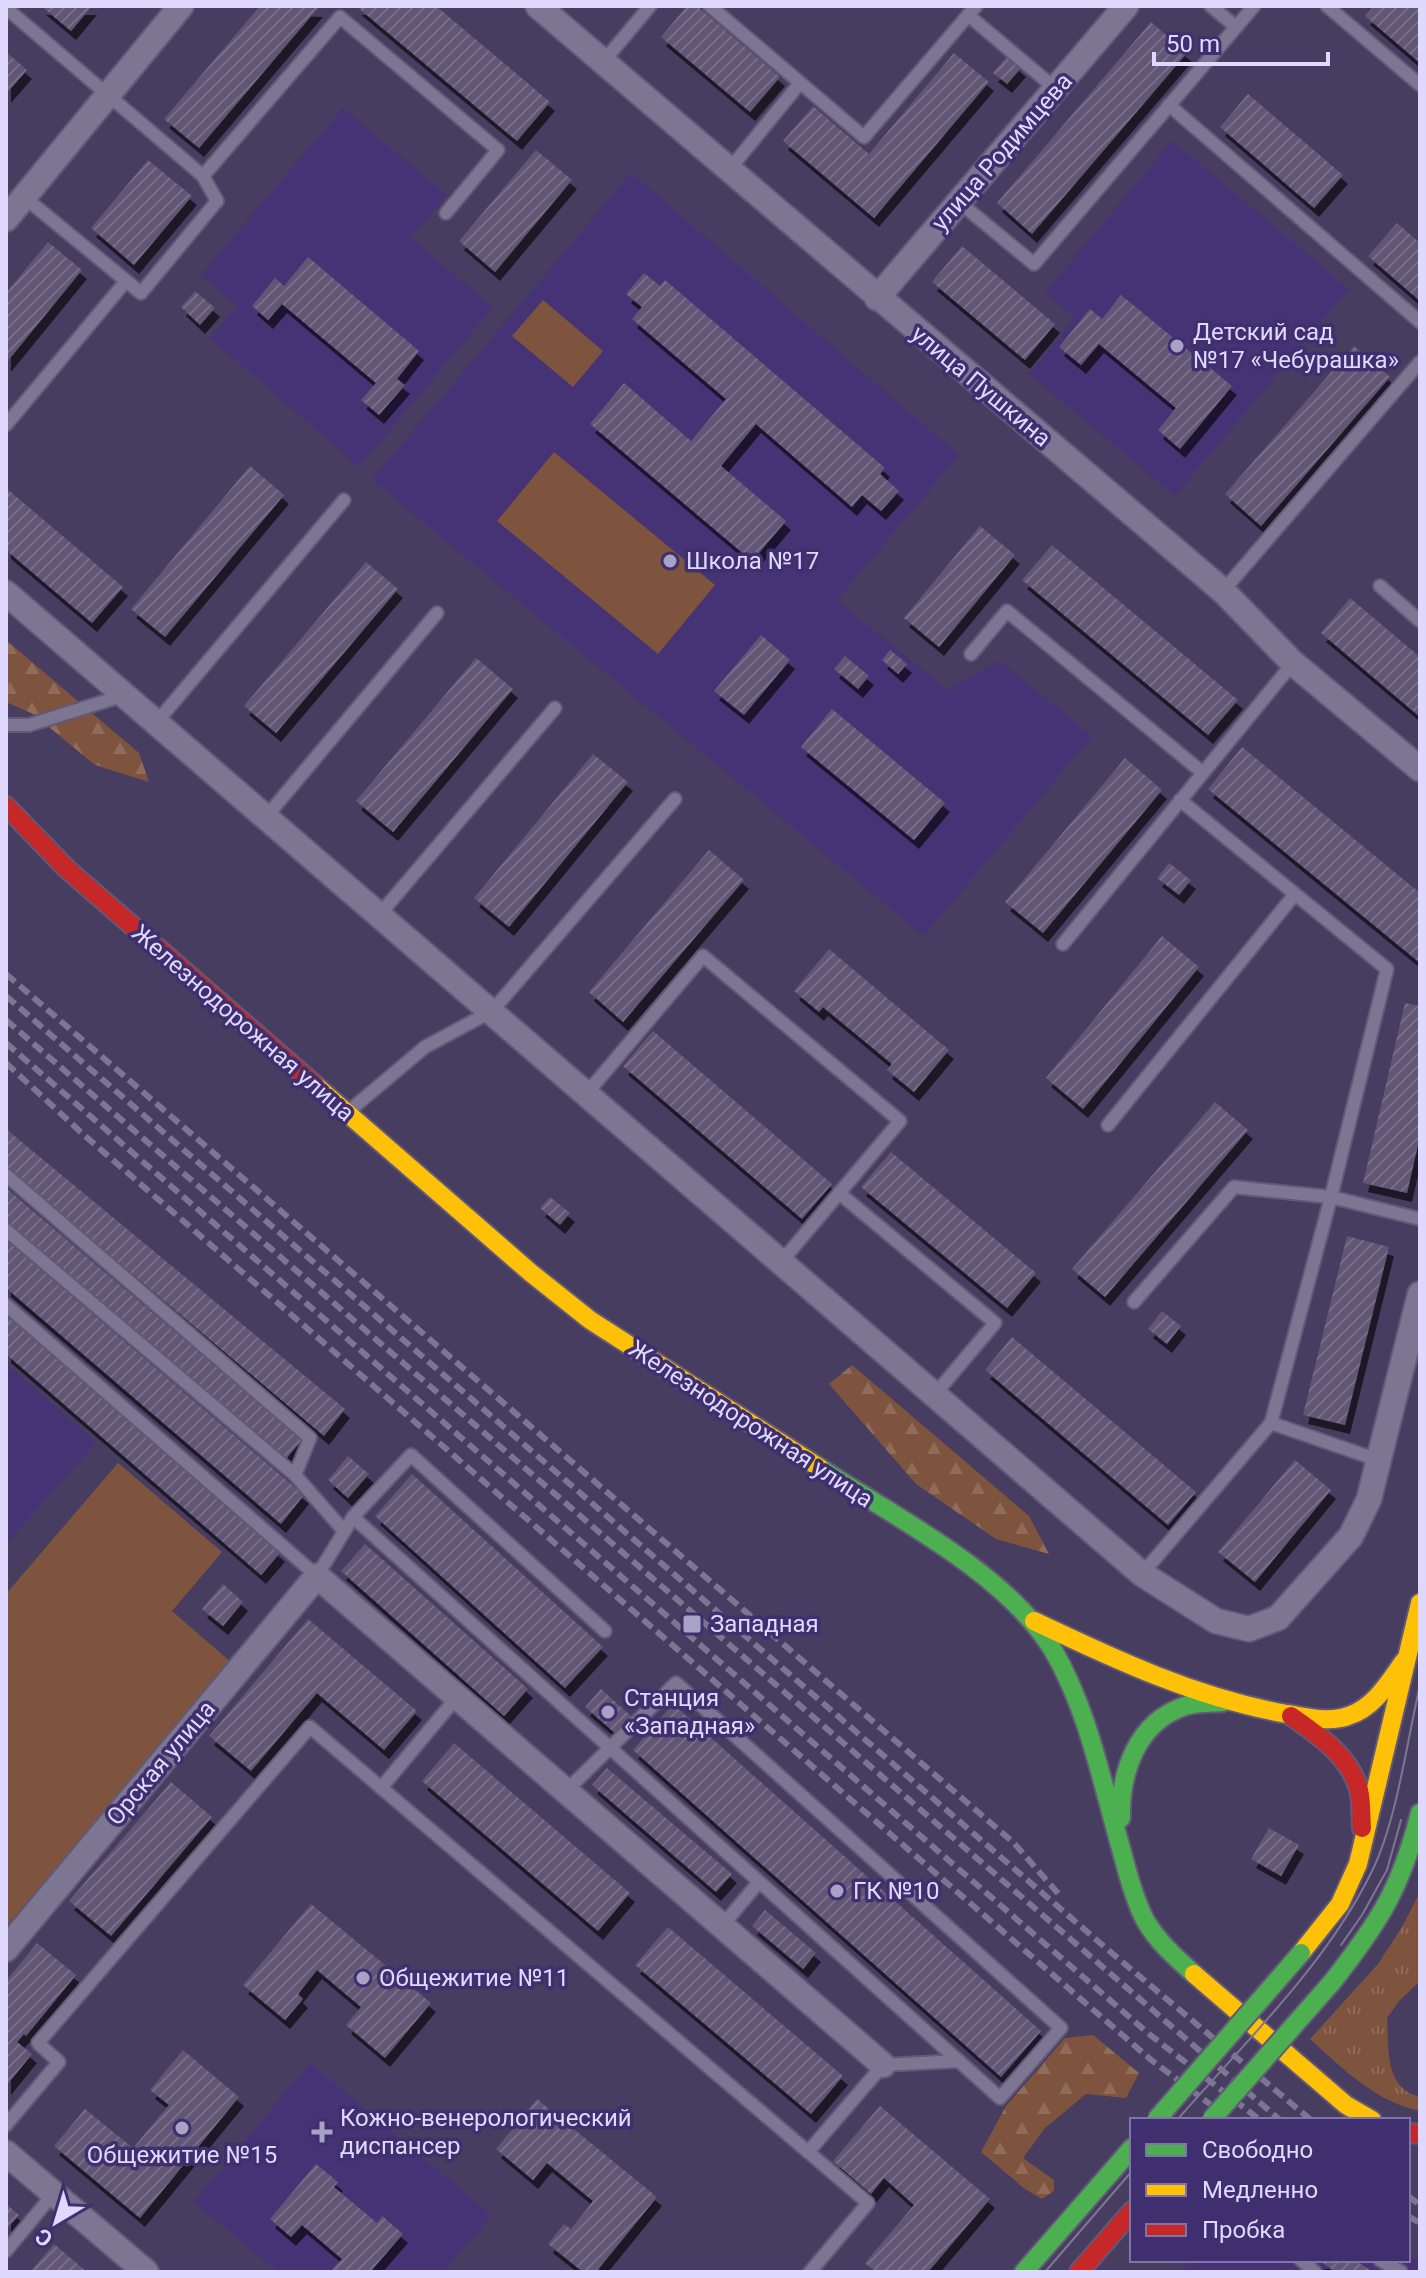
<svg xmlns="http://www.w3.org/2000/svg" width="1426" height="2278" font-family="Roboto,sans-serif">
<defs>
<pattern id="grass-tufts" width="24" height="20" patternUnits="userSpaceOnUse" patternTransform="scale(2)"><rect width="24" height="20" fill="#7f543e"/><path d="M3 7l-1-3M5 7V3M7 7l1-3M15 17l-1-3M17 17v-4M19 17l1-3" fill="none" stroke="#916c5b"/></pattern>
<pattern id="forest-firs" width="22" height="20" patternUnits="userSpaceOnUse" patternTransform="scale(2)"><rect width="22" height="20" fill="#7f543e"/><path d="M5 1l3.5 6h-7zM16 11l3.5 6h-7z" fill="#916c5b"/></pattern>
<pattern id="building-hatch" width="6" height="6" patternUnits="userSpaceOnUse" patternTransform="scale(2)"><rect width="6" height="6" fill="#625674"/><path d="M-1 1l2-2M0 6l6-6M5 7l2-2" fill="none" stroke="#786e89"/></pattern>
<filter id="shadow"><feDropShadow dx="5" dy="9" stdDeviation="0" flood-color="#0009"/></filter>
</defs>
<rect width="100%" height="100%" fill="#463d60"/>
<g fill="#463376">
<path d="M343,108L447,195L410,238L493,307L359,467L210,338L237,306L201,275Z"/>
<path d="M1172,141L1349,289L1175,496L1029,374L1075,318L1045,292Z"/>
<path d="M631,173L959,455L837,600L947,690L1000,661L1092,736L924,936L372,480Z"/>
<path d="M6,1364L96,1442L6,1544Z"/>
<path d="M310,2063L491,2215L444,2272H278L194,2202Z"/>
<path d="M1408,2254L1420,2261V2272H1181L1191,2260H1408Z"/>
</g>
<path fill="url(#grass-tufts)" d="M1420,1892V1981L1399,2001L1387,2018C1389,2049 1384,2088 1420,2097V2111C1376,2102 1342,2068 1310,2039L1378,1964L1402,1927Z"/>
<g fill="url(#forest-firs)">
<path d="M6,640L139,753L149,782L95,765L33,714L6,702Z"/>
<path d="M852,1365L1029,1516L1049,1554L996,1539L916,1484L829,1384Z"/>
<path d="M1093,2035L1139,2073L1126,2098L1086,2094L1045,2128L1023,2158L1054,2180V2191L1042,2199L1025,2189L981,2152L1006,2106L1065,2038Z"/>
</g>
<g fill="#7f543e">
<path d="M543,300L603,351L573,387L512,336Z"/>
<path d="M554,452L715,585L658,654L497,521Z"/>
<path d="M118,1463L222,1552L172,1611L232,1663L6,1927V1594Z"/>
</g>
<g fill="url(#building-hatch)" filter="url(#shadow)">
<path d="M41,6H92L71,31Z"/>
<path d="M260,6L318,8L199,148L164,119Z"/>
<path d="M356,6H436L550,102L517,141Z"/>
<path d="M687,6H697L780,77L750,112L661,37Z"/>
<path d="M1374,6H1420V63L1365,16Z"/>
<path d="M1151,22L1187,53L1032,234L997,203Z"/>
<path d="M6,52L27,70L6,94Z"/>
<path d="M954,53L989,82L874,218L783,141L813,106L869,154Z"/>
<path d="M1007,56L1021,68L1007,84L993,73Z"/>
<path d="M1248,94L1343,175L1314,208L1220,127Z"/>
<path d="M536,150L572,180L495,272L459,241Z"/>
<path d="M148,160L192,196L134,265L91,228Z"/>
<path d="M1397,223L1420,243V301L1368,256Z"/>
<path d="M48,242L82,270L6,363V293Z"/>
<path d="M962,246L1055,324L1025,360L932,282Z"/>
<path d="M308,257L419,351L397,379L405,385L379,415L361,400L376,383L282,304L268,320L252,306L275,278L284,286Z"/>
<path d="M644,273L660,286L665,280L885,468L880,474L899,491L881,511L862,495L852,507L756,424L721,466L786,521L752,561L590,424L624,383L691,441L726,399L632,319L642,307L626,294Z"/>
<path d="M195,291L215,308L200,325L181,307Z"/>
<path d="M1121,295L1232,386L1180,449L1158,430L1176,408L1099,344L1081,365L1059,347L1090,309L1102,319Z"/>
<path d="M1354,346L1390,377L1261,526L1225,494Z"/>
<path d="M250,466L284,495L165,637L131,609Z"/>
<path d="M6,488L123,587L92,623L6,550Z"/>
<path d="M980,526L1015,555L939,647L904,618Z"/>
<path d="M1052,545L1238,700L1208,735L1022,580Z"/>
<path d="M366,562L398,589L276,733L244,706Z"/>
<path d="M1350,598L1420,657V717L1321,633Z"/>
<path d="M761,635L790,660L744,715L714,691Z"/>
<path d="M890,650L907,664L898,674L882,660Z"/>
<path d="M845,656L869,676L858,689L834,669Z"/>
<path d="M476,658L513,689L393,832L356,801Z"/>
<path d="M832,709L945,803L914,840L801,747Z"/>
<path d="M1242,747L1420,893V963L1208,789Z"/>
<path d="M593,754L628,782L509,927L474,898Z"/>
<path d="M1125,758L1162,790L1043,933L1005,902Z"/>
<path d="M709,850L744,880L623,1022L589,992Z"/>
<path d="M1169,863L1191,880L1179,895L1157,878Z"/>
<path d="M1162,936L1199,967L1083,1109L1046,1078Z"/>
<path d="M829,949L949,1050L914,1092L887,1070L892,1064L823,1007L819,1012L794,991Z"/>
<path d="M1405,1003L1420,1006V1136L1407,1193L1363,1183Z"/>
<path d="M653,1031L832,1184L802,1219L623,1066Z"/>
<path d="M1215,1102L1248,1130L1105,1297L1072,1269Z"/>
<path d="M6,1129L345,1409L324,1436L6,1167Z"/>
<path d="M891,1152L1036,1273L1007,1308L861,1187Z"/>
<path d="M6,1188L302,1440L285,1460L6,1223Z"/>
<path d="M550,1197L570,1213L560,1225L540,1208Z"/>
<path d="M1347,1236L1389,1247L1345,1425L1303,1415Z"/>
<path d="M6,1240L304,1495L281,1524L6,1288Z"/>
<path d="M1162,1311L1181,1326L1167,1344L1148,1329Z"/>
<path d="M6,1315L280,1553L261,1575L6,1354Z"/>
<path d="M1012,1337L1196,1492L1168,1525L985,1370Z"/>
<path d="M348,1456L369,1474L348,1498L328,1480Z"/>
<path d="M1295,1460L1331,1490L1255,1582L1218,1552Z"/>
<path d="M412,1474L603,1647L565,1688L375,1516Z"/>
<path d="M365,1544L528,1689L504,1716L341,1571Z"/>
<path d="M223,1584L243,1602L223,1626L202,1609Z"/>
<path d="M308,1619L417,1711L384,1750L317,1693L251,1771L209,1736Z"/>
<path d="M601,1689L631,1716L616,1734L585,1707Z"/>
<path d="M673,1704L1041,2031L1001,2077L633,1750Z"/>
<path d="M454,1743L630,1893L598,1931L422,1781Z"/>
<path d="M607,1768L732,1874L716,1892L592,1785Z"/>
<path d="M171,1782L212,1817L111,1936L69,1901Z"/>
<path d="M1269,1828L1299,1845L1281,1876L1251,1859Z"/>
<path d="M311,1904L431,2003L385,2058L346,2025L361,2007L317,1970L298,1994L303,1999L285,2020L243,1985Z"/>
<path d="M765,1910L816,1953L803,1969L752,1926Z"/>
<path d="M668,1927L843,2076L811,2114L635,1965Z"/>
<path d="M37,1943L76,1975L26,2036L24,2034L17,2042L32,2054L6,2086V1981Z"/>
<path d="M183,2050L239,2097L140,2218L54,2146L85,2109L133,2148L169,2105L150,2090Z"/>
<path d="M537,2099L657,2197L596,2272H583L548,2244L564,2224L571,2229L593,2201L547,2163L533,2180L496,2149Z"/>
<path d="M880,2106L990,2199L928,2272H876L865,2263L914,2205L884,2178L871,2194L833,2161Z"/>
<path d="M316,2164L338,2182L334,2187L377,2223L382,2216L403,2234L370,2272H330L342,2259L302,2225L291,2237L270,2219Z"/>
<path d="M6,2204L19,2215L6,2230Z"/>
<path d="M54,2244L87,2272H30Z"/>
<path d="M1319,2260H1355L1373,2272H1335Z"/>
</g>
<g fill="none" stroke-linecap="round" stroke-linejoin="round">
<g stroke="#615977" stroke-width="16">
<g id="lane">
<path d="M710,6L864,137L976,6"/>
<path d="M1211,6L1236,27"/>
<path d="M1327,6L1420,85"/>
<path d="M6,8L203,176L217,201L141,293L24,197"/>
<path d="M968,15L1056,89"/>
<path d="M603,62L650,6"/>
<path d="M1169,105L1420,322"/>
<path d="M729,170L800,83"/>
<path d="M203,176L340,17L498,150L446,213"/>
<path d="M959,202L1034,264L1254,6"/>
<path d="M6,425L126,281"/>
<path d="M1380,586L1420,621"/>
<path d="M1223,591L1420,362"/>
<path d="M971,654L1007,611L1203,773L1293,663"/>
<path d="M156,723L344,500"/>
<path d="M6,725H29L125,695"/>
<path d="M266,817L437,613"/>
<path d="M380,914L555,708"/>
<path d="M1063,944L1203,773"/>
<path d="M587,1093L703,956L900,1121L782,1261"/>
<path d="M349,1111L425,1047L492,1011L675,799"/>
<path d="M1108,1125L1295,894"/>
<path d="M6,1175L310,1438L295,1475"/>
<path d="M839,1193L995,1323L936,1393"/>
<path d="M6,1230L295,1475L344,1531"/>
<path d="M1134,1302L1234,1187L1331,1197L1387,969L1180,800"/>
<path d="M6,1305L317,1576L353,1517L1000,2098L1061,2028L676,1683L566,1791"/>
<path d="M1271,1423L1381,1461"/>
<path d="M353,1517L411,1455L605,1631"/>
<path d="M1142,1574L1271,1423L1331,1197L1420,1219"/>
<path d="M381,1788L457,1697"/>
<path d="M722,1926L759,1882"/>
<path d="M6,2125L59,2062L38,2043L310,1727L868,2203L810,2272"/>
<path d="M808,2152L883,2065L959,2061"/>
<path d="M6,2251L54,2193"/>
<path d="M1301,2260L1315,2272"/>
<path d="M1380,2260L1401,2272"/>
</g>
</g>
<g stroke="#615977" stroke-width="28">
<g id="street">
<path d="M538,6L1223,591L1293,663L1420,769"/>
<path d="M6,219L181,6"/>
<path d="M877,298L1126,6"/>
<path d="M6,593L1142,1574L1216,1621L1249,1629L1278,1618L1351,1536L1369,1499L1420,1294"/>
<path d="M6,1949L317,1576L883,2065"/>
<path d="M6,2153L146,2272"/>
</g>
</g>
<g stroke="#615977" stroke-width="22">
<g id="fast">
<path d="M820,1468C895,1517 1006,1573 1053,1650C1088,1710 1101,1779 1120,1845C1127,1870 1133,1896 1145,1920C1157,1941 1176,1958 1194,1974"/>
<path d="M1121,1818C1120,1772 1137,1722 1185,1706C1197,1702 1211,1703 1223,1702"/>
<path d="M1333,1981C1380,1921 1401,1888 1420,1813"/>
<path d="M1024,2272L1132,2148"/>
</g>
</g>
<g stroke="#615977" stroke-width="22">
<g id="slow">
<path d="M315,1085L531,1273L590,1320L820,1468"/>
<path d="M1034,1621C1116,1660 1197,1698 1287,1714C1307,1717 1329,1723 1348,1716C1374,1708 1389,1682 1404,1661"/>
<path d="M1301,1953L1340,1904L1358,1864L1420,1603"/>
<path d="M1194,1974L1346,2105L1372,2120"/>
</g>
</g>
<g stroke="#615977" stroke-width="22">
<g id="jam">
<path d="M6,806L67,869L315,1085"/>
<path d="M1291,1716C1318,1735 1350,1756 1359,1790C1362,1802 1361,1816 1362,1828"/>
<path d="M1408,2133L1420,2134"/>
<path d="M1079,2272L1132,2211"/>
</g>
</g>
<use href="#lane" stroke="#7d7693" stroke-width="12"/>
<use href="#street" stroke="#7d7693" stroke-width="24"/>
<use href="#fast" stroke="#4caf50" stroke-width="18"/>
<use href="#slow" stroke="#ffc107" stroke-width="18"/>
<use href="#jam" stroke="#c62828" stroke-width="18"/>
<g stroke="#7d7693" stroke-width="2">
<path d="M1341,1945L1362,1915L1387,1870L1401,1820"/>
<path d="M1177,2120C1245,2042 1328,1963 1373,1869C1397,1819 1407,1741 1420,1685"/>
<path d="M1045,2272L1132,2171"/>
</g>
<g stroke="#7d7693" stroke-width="6" stroke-dasharray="12 6" stroke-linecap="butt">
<path d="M6,974L1014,1843L1062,1898"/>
<path d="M6,996L1107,1949L1311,2120"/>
<path d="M6,1020L1280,2120"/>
<path d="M6,1043L1149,2034L1260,2120"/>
<path d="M6,1063L84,1135L1150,2059L1231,2120"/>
<path d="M1408,2196L1420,2205"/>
<path d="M1408,2216L1420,2223"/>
</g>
<g stroke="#615977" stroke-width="22" stroke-linecap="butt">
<g id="fast-bridge">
<path d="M1156,2120L1301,1953"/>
<path d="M1211,2120L1333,1981"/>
</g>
</g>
<use href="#fast-bridge" stroke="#4caf50" stroke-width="18"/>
</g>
<g fill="#a9a2c7" stroke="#402f6e" stroke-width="3">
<circle cx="1177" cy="346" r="8"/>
<circle cx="670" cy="561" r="8"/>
<rect x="682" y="1614" width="20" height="20" rx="4"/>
<circle cx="608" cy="1712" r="8"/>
<circle cx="837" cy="1891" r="8"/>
<circle cx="363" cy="1978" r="8"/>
<circle cx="182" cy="2128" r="8"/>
<path d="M318 2120h8v8h8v8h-8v8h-8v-8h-8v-8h8z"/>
</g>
<g text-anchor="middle" stroke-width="7" stroke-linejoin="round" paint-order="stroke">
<g font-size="24" fill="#dfd9ff" stroke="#402f6e">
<text transform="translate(1002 152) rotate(-49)" y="8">улица Родимцева</text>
<text transform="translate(981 386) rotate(40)" y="8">улица Пушкина</text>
<text transform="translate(243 1023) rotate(41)" y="8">Железнодорожная улица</text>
<text transform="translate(751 1424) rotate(33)" y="8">Железнодорожная улица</text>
<text transform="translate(161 1763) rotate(-50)" y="8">Орская улица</text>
</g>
<g font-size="24" fill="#dfd9ff" stroke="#402f6e" text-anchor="start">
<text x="1193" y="340">Детский сад<tspan x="1193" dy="28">№17 «Чебурашка»</tspan></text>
<text x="686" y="569">Школа №17</text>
<text x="710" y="1632">Западная</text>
<text x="624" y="1706">Станция<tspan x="624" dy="28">«Западная»</tspan></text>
<text x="853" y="1899">ГК №10</text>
<text x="379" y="1986">Общежитие №11</text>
<text x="340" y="2126">Кожно-венерологический<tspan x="340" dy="28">диспансер</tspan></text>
<text x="182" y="2163" text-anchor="middle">Общежитие №15</text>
</g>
</g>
<rect width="1426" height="2278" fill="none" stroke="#dfd9ff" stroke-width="16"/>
<rect x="1130" y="2118" width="280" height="144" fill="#402f6e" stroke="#8073a8" stroke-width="2"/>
<rect x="1146" y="2144" width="40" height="12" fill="#4caf50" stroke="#8073a8" stroke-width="2"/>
<text x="1202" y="2158" font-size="24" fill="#dfd9ff">Свободно</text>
<rect x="1146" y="2184" width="40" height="12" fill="#ffc107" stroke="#8073a8" stroke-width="2"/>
<text x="1202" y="2198" font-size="24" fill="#dfd9ff">Медленно</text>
<rect x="1146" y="2224" width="40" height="12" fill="#c62828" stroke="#8073a8" stroke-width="2"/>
<text x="1202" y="2238" font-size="24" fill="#dfd9ff">Пробка</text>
<g transform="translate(56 2222) rotate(218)" stroke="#402f6e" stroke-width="6" paint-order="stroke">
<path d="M0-6L14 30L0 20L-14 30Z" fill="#dfd9ff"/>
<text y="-12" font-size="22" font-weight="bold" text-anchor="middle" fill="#dfd9ff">С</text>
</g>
<path d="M1154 52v12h174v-12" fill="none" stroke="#dfd9ff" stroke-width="4"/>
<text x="1166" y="52" font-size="24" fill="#dfd9ff" stroke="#402f6e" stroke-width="6" paint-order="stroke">50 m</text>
</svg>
